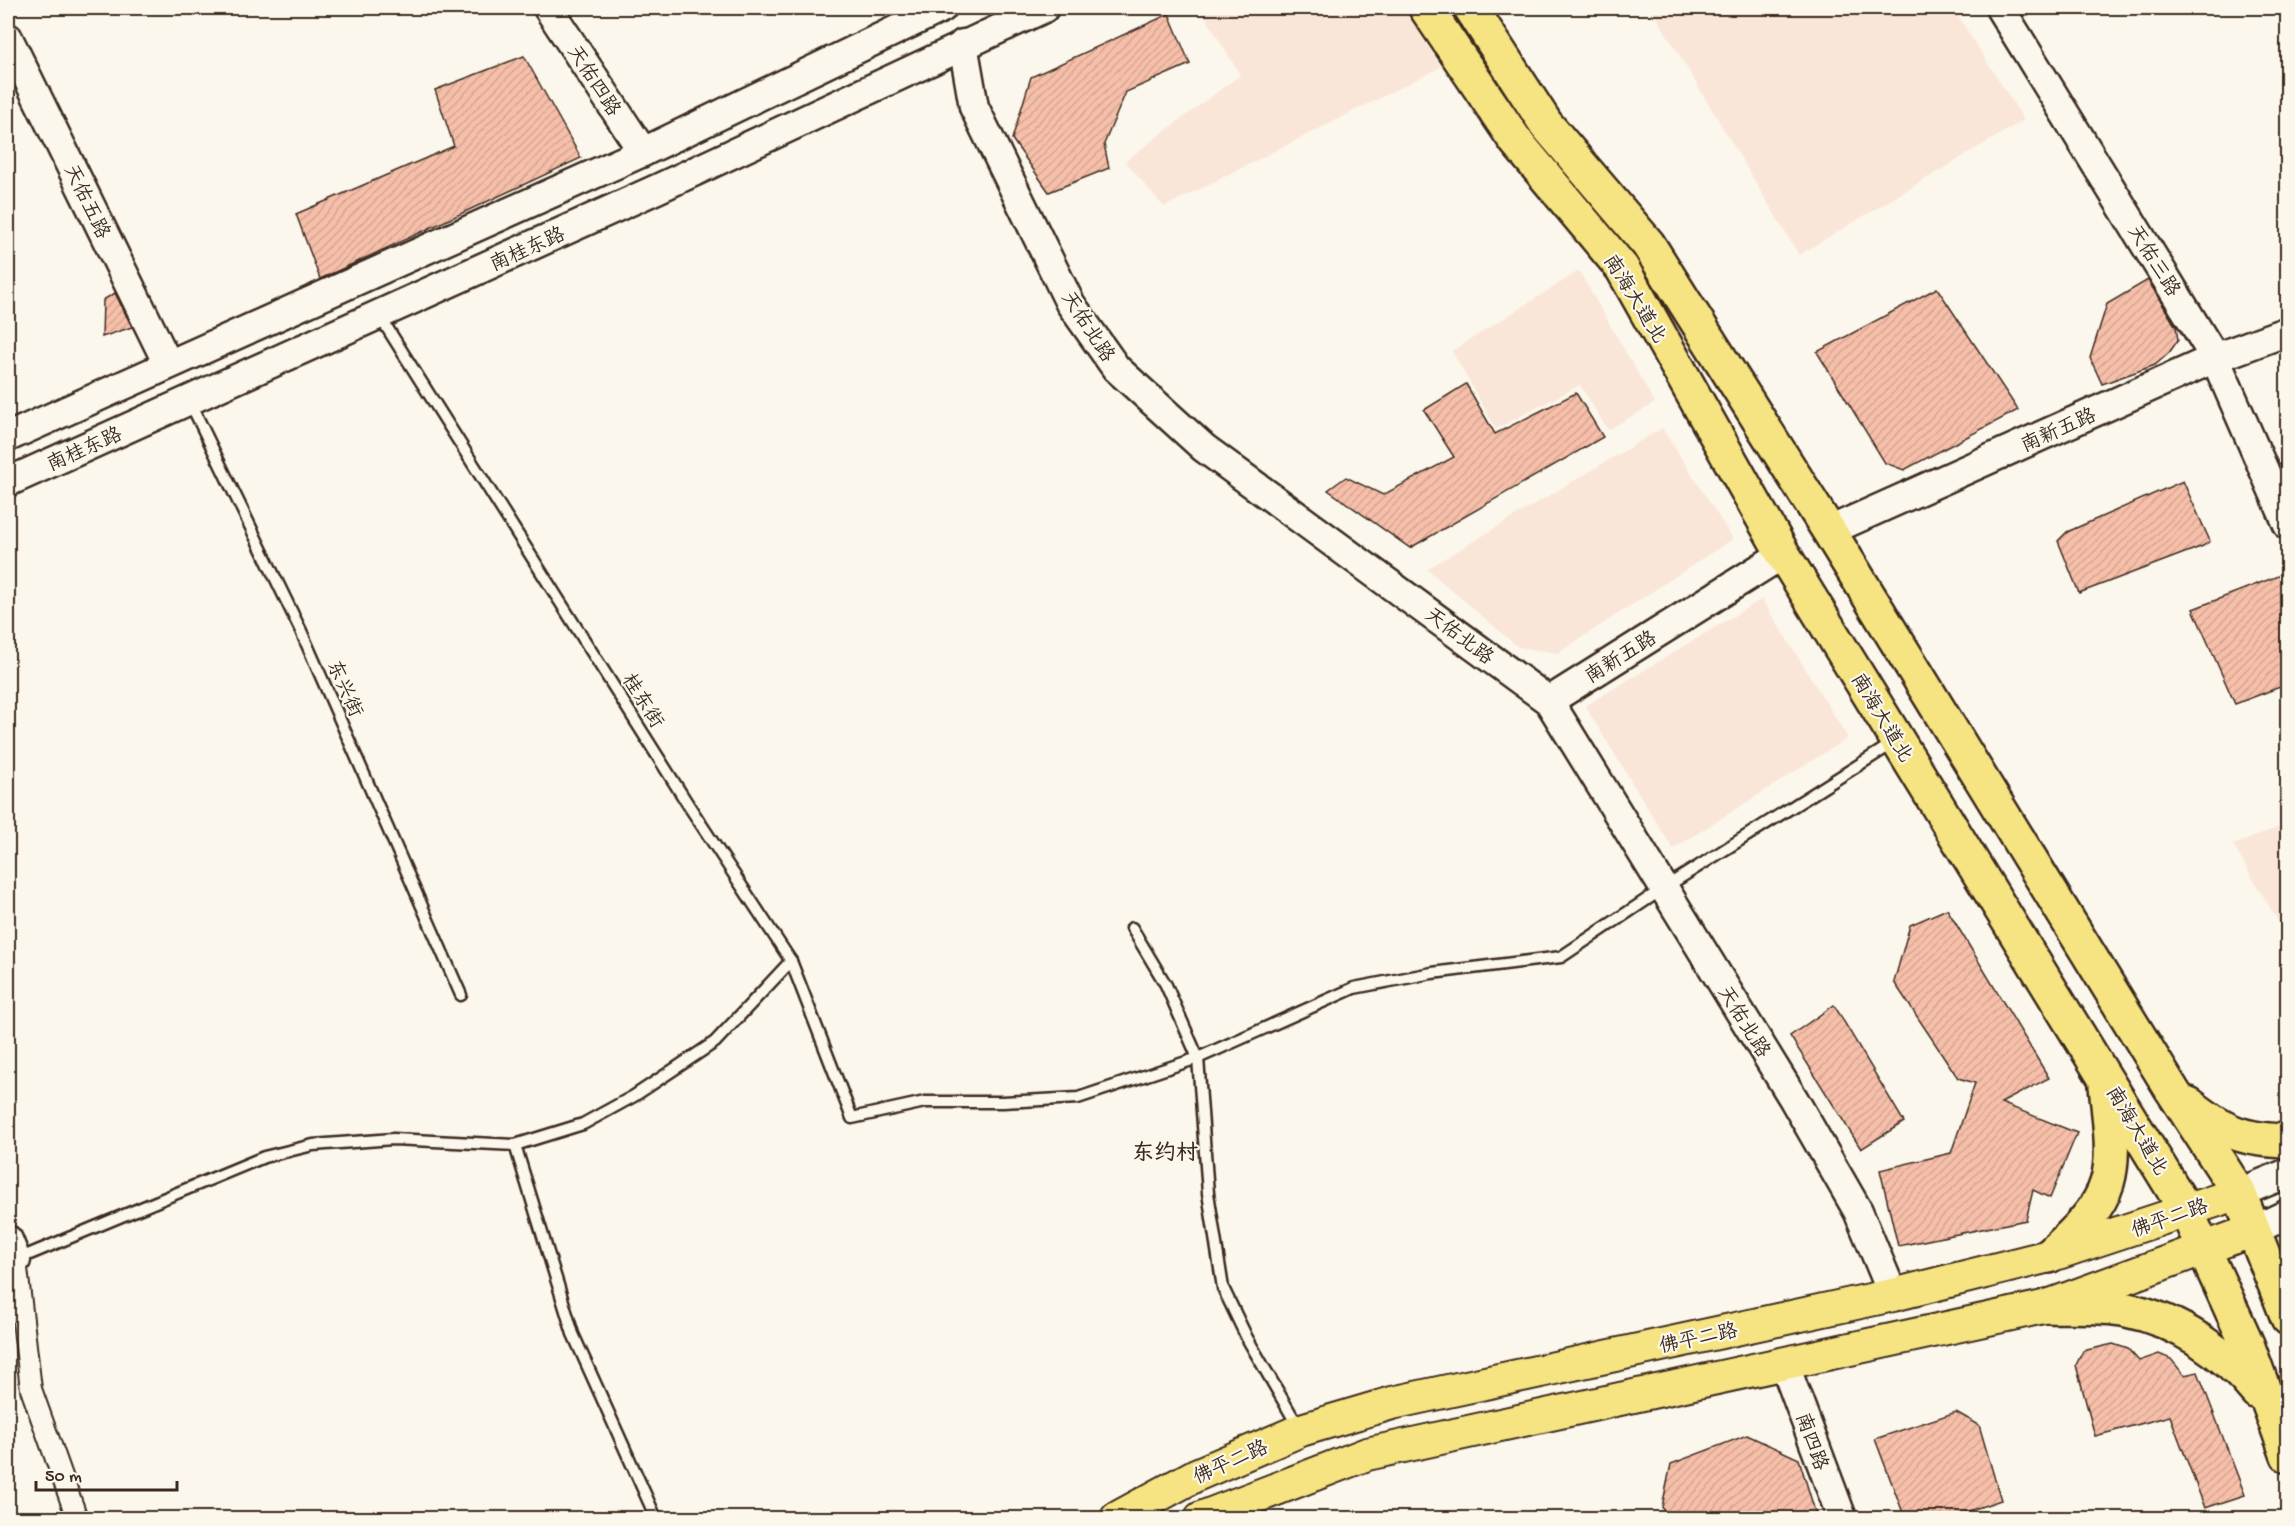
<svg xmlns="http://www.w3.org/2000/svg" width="2295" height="1526" font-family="'Gochi Hand','LXGW WenKai TC',sans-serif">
<defs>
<pattern id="building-hatch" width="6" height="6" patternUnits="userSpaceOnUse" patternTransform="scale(1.5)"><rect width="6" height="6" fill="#f6bfaa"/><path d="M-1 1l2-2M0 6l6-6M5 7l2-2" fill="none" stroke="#d4a492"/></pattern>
</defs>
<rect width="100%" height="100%" fill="#fbf7ec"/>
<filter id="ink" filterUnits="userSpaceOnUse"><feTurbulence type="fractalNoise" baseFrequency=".0167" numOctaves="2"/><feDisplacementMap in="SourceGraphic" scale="12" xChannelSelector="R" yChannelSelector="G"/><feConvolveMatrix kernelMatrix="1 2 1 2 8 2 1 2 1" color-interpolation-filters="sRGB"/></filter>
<g filter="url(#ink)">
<g fill="#fae6d8">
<path d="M1200,8H1405L1441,67L1164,207L1125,161L1240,75Z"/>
<path d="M1651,8H1953L2024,120L1799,255Z"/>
<path d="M1579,271L1655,403L1608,430L1580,385L1496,429L1452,351Z"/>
<path d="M1662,428L1733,539L1558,653L1518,647L1427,569Z"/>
<path d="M1762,599L1848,738L1673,849L1585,706Z"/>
<path d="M2287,824V936L2233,845Z"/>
</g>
<g fill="url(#building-hatch)" stroke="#3b2a1e" stroke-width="1.5">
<path d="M1169,14L1190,64L1126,92L1104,144L1109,168L1049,192L1012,139L1031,77Z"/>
<path d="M524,56L581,158L320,279L296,214L454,146L435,90Z"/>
<path d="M2148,280L2176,327L2178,340L2169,353L2155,365L2102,384L2090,358L2107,304Z"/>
<path d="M1937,288L2018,410L1904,470L1885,463L1817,352Z"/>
<path d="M115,293L132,327L102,337L103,300Z"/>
<path d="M1466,384L1495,434L1576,393L1603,437L1410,548L1328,490L1346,477L1383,495L1454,457L1424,410Z"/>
<path d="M2183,481L2210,541L2203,546L2079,593L2058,541L2067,532Z"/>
<path d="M2288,572V684L2235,704L2193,609Z"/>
<path d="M1947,909L2049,1078L2001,1103L2077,1133L2050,1198L2033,1190L2026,1220L1898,1246L1880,1170L1951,1153L1975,1083L1958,1078L1894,982L1910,925Z"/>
<path d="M1834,1005L1904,1122L1861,1149L1790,1036Z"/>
<path d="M2113,1344L2128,1349L2139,1361L2159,1354L2171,1359L2184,1375L2198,1372L2245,1495L2205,1508L2170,1416L2095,1436L2076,1365L2083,1351Z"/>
<path d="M1956,1412L1979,1425L2001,1500L1948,1518H1905L1875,1439Z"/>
<path d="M1747,1435L1799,1459L1817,1518H1666L1662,1507L1671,1464Z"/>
</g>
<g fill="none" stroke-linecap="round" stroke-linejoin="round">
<g stroke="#3b2a1e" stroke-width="15">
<g id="lane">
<path d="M379,315L689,806L791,961L852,1118L925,1102H1003L1078,1098L1198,1058L1354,988L1432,973L1561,957L1664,888L1895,742"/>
<path d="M189,400L301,631L461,995"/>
<path d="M1132,928L1166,985L1198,1058L1208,1193L1223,1288L1247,1338L1299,1428"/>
<path d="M515,1145L573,1334L656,1518"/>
<path d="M18,1259L264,1157L313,1145L393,1139L515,1145L583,1124L634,1096L715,1042L791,961"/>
</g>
</g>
<g stroke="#3b2a1e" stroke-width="24">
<path id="street" d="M16,1260L31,1389L77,1518"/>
</g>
<g stroke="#3b2a1e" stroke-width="33">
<g id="secondary">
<path d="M548,8L643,152"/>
<path d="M2000,8L2215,358L2288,525"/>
<path d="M8,38L168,364"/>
<path d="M963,44L974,107L1070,303L1116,368L1204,448L1549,701L1793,1098L1858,1211L1893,1295"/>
<path d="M8,437L643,152L942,8"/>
<path d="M8,482L659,188L1044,8"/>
<path d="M1829,531L2215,358L2288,331"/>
<path d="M1549,701L1783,554"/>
<path d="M2239,1193L2288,1173"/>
<path d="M2254,1230L2288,1214"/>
<path d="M8,1240L16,1260"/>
<path d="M1784,1363L1842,1518"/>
</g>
</g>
<g stroke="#3b2a1e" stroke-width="36">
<g id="primary">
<path d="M1117,1518L1196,1475L1301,1430L1392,1403L1893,1295L2049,1256L2239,1193"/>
<path d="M1201,1518L1367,1454L2048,1306L2254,1230"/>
</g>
</g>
<g stroke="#3b2a1e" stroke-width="38">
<g id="highway">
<path d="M1426,8L1515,140L1622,268L1783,554L2186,1210L2247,1344L2288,1456"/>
<path d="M1471,8L1546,124L1648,244L1829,531L2172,1090L2239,1193L2288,1318"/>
<path d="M2189,1104C2224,1132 2242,1140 2288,1141"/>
<path d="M2049,1256C2119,1194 2116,1176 2106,1086"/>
<path d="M2048,1306C2074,1307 2102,1305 2127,1310C2178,1320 2226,1353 2257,1392"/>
</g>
</g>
<use href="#lane" stroke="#fbf7ec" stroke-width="10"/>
<use href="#street" stroke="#fbf7ec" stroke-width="20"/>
<use href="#secondary" stroke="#fbf7ec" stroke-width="28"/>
<use href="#primary" stroke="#f6e381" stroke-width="32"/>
<use href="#highway" stroke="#f6e381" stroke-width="33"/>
</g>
</g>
<g text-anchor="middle" stroke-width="4.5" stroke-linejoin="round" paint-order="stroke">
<g font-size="20" fill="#3b2a1e" stroke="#fbf7ec">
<text transform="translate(595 80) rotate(57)" y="7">天佑四路</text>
<text transform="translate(88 201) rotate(64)" y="7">天佑五路</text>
<text transform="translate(527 248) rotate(-24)" y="7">南桂东路</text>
<text transform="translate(2155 260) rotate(58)" y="7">天佑三路</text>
<text transform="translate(1636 298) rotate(58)" y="7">南海大道北</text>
<text transform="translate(1089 326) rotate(57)" y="7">天佑北路</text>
<text transform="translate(2058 429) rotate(-24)" y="7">南新五路</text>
<text transform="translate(84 448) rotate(-24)" y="7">南桂东路</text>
<text transform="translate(1460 635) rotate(37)" y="7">天佑北路</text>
<text transform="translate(1620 656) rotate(-32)" y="7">南新五路</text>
<text transform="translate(346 688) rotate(66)" y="7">东兴街</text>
<text transform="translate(644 700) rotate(58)" y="7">桂东街</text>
<text transform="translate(1883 717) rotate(59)" y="7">南海大道北</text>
<text transform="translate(1745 1021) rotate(58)" y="7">天佑北路</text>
<text transform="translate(2138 1130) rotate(59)" y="7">南海大道北</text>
<text transform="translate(2169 1217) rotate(-19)" y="7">佛平二路</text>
<text transform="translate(1698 1337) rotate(-12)" y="7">佛平二路</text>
<text transform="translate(1813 1441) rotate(70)" y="7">南四路</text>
<text transform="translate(1230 1461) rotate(-24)" y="7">佛平二路</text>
</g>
<g font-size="22" font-weight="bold" fill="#3b2a1e" stroke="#fbf7ec">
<text x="1165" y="1159">东约村</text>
</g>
</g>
<rect width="2295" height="1526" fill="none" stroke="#fbf7ec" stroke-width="30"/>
<rect x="15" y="15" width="2265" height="1496" fill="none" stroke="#3b2a1e" stroke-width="2" filter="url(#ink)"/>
<path d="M36 1481v9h141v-9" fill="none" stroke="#3b2a1e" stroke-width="3"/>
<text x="45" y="1481" font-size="18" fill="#3b2a1e" stroke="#fbf7ec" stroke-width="4.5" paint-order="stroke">50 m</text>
</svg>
